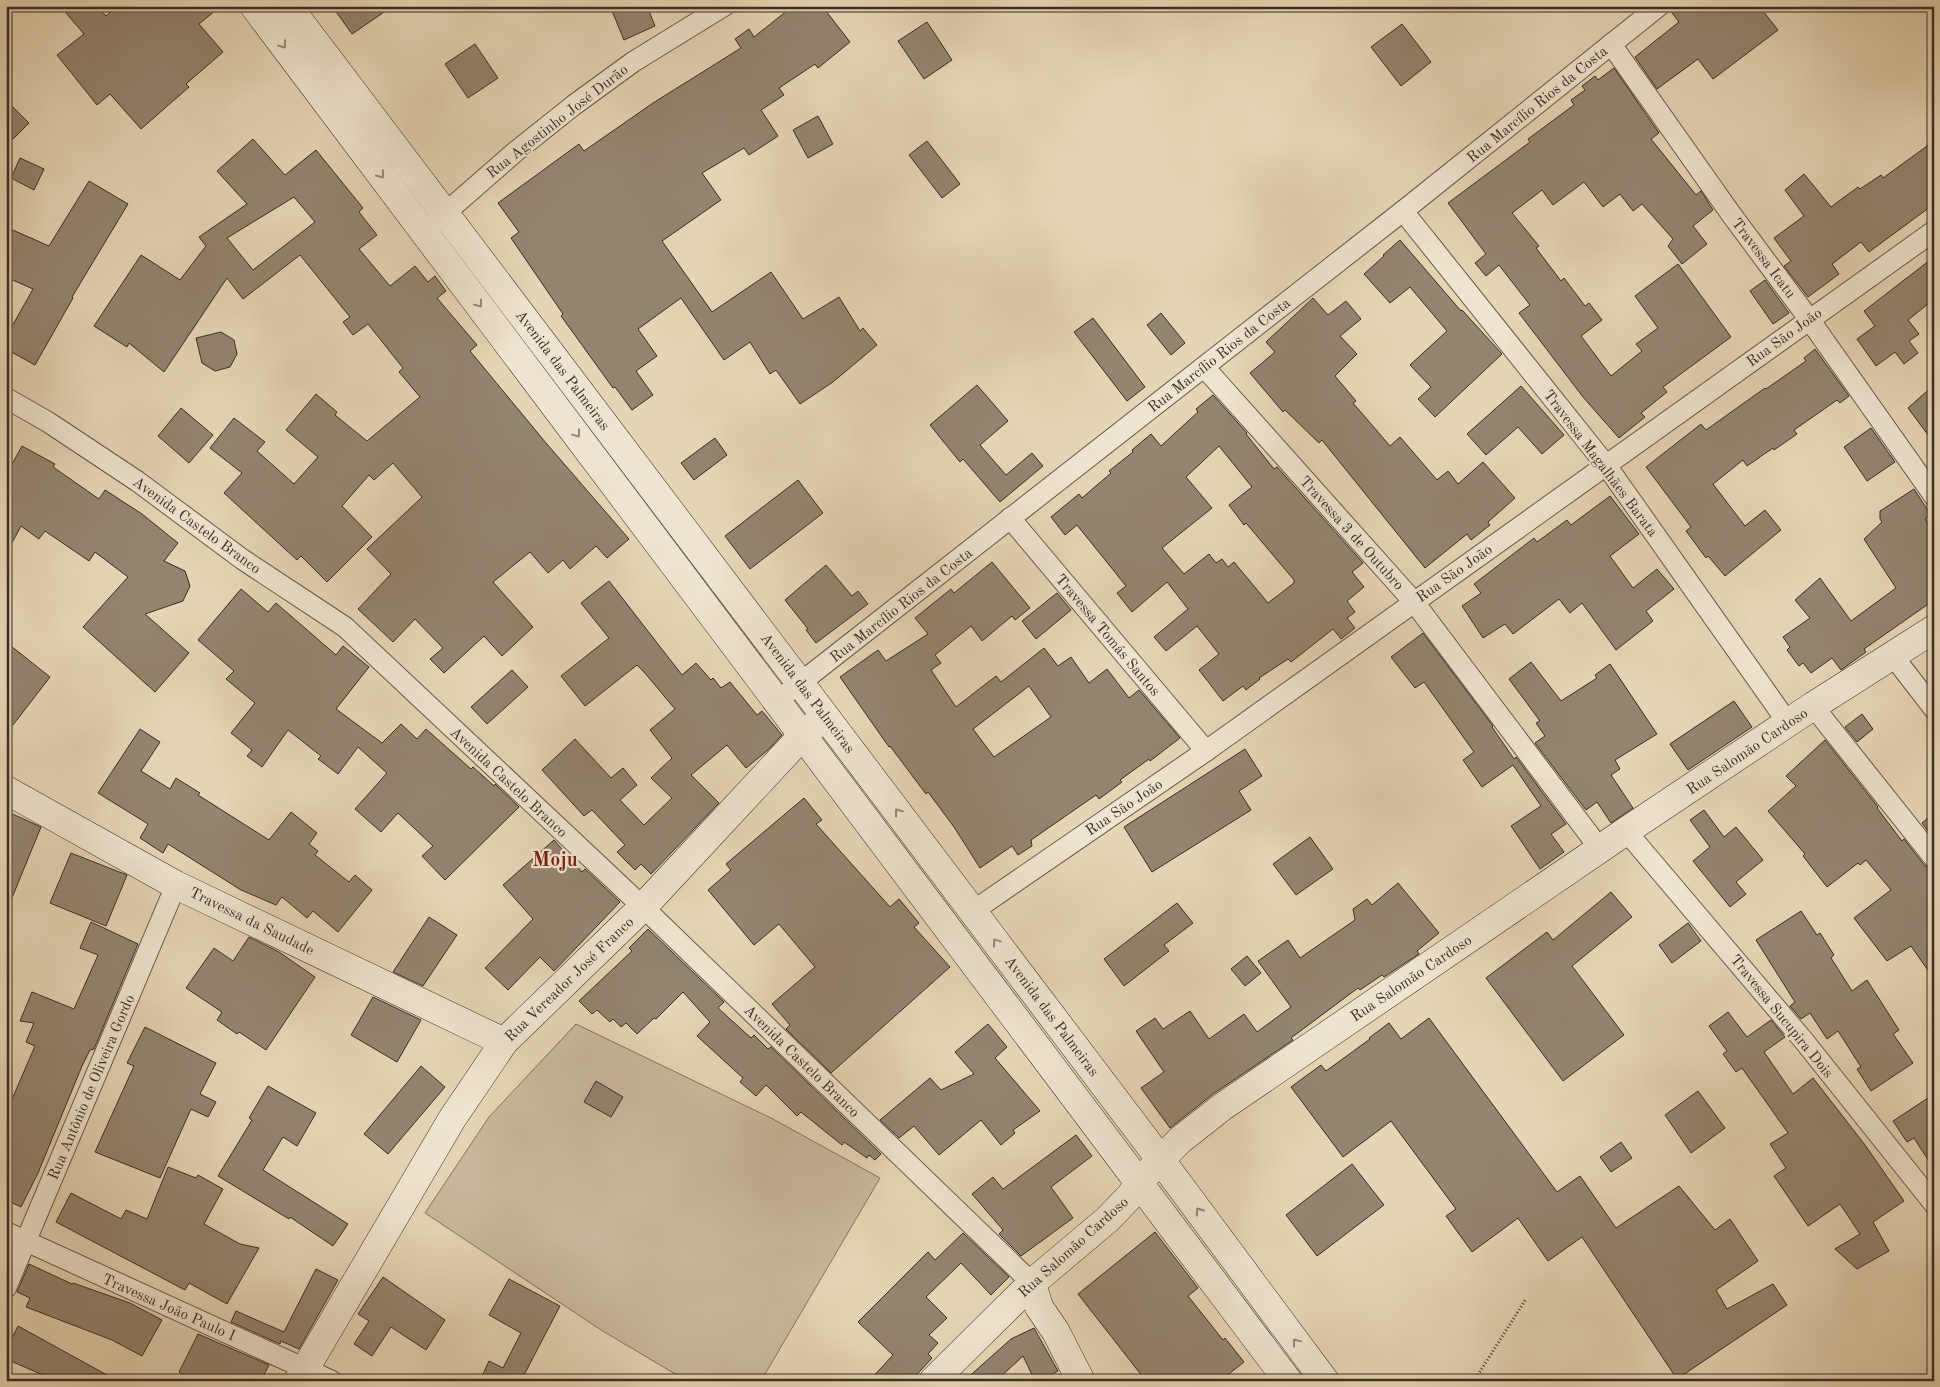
<svg xmlns="http://www.w3.org/2000/svg" width="1940" height="1387" font-family="'Old Standard TT',serif">
<rect width="100%" height="100%" fill="#e6d5b5"/>
<filter id="stains"><feTurbulence type="fractalNoise" baseFrequency=".004" numOctaves="4"/><feColorMatrix values="0 0 0 0 .2 0 0 0 0 .09 0 0 0 0 .02 0 0 0 .5 -.17"/></filter>
<radialGradient id="worn" r=".72"><stop offset=".6" stop-color="#630" stop-opacity="0"/><stop offset="1" stop-color="#630" stop-opacity=".3"/></radialGradient>
<path fill="#c9b89d" stroke="#827261" d="M576,1024L773,1119L880,1178L761,1381H687L601,1330L425,1213L489,1117Z"/>
<g fill="#948470" stroke="#3c2d25" fill-rule="evenodd">
<path d="M60,6H97L106,16L118,6H221L199,24L223,52L186,84L189,87L141,129L110,94L97,105L57,55L84,34Z"/>
<path d="M332,6H393L352,34Z"/>
<path d="M610,6H647L655,26L624,40Z"/>
<path d="M793,6H822L850,42L818,68L815,64L779,88L784,95L761,110L778,136L749,155L744,148L702,173L721,200L662,241L712,312L771,272L803,319L839,297L860,331L863,328L877,345L833,382L800,404L776,370L770,374L750,342L724,360L681,298L638,329L657,356L636,371L653,395L632,410L615,387L613,388L561,316L563,314L511,238L519,232L498,203L579,144L584,151L653,103L741,48L735,39L749,29L754,37Z"/>
<path d="M1671,6H1759L1778,30L1713,79L1698,59L1657,89L1635,57L1679,22L1670,10Z"/>
<path d="M927,22L952,60L924,79L898,41Z"/>
<path d="M1402,24L1431,62L1401,86L1371,47Z"/>
<path d="M475,44L498,78L468,98L445,64Z"/>
<path d="M1614,68L1659,133L1651,139L1696,195L1701,191L1713,210L1693,226L1707,244L1682,264L1668,246L1673,239L1642,204L1633,211L1620,194L1603,207L1584,182L1553,205L1542,190L1512,213L1539,246L1536,248L1561,281L1564,278L1585,306L1589,303L1602,320L1581,336L1611,376L1642,351L1636,344L1658,328L1635,296L1678,264L1731,337L1663,387L1667,392L1641,413L1645,417L1619,438L1583,397L1519,313L1530,305L1499,265L1486,276L1475,263L1486,254L1448,203L1530,142L1528,139L1574,105L1571,100L1585,90L1582,86L1595,76L1598,80Z"/>
<path d="M6,100L29,123L6,146Z"/>
<path d="M818,116L833,144L808,158L793,130Z"/>
<path d="M253,139L285,175L316,150L363,208L359,212L377,235L359,249L390,286L415,266L428,282L435,276L446,291L437,298L477,345L470,351L546,443L629,539L607,558L596,546L570,569L563,560L548,573L530,552L493,582L533,627L502,656L484,636L444,673L430,659L443,648L415,619L393,642L358,609L391,574L367,549L422,497L393,463L374,480L369,475L342,506L372,537L327,582L301,556L297,560L224,493L242,473L210,448L234,418L265,442L257,451L294,484L318,457L286,430L316,394L337,412L335,415L367,441L420,397L399,372L403,368L368,324L353,335L343,322L350,317L300,255L243,299L227,278L164,372L129,343L127,347L94,326L141,255L180,280L206,246L199,237L247,204L217,171ZM294,197L315,222L253,270L227,238Z"/>
<path d="M927,141L960,184L942,198L909,155Z"/>
<path d="M1934,141V204L1869,252L1861,242L1832,264L1839,274L1808,297L1784,266L1791,261L1774,238L1804,216L1785,190L1804,174L1831,207L1858,187L1860,189L1881,175L1883,178Z"/>
<path d="M20,158L44,169L34,190L11,178Z"/>
<path d="M89,181L128,204L72,297L73,298L35,365L6,349V337L33,289L6,277V227L49,246Z"/>
<path d="M1400,240L1461,311L1462,310L1502,354L1435,417L1418,399L1431,387L1410,365L1447,331L1410,287L1390,303L1364,274L1384,256L1383,255Z"/>
<path d="M1934,257V299L1908,320L1919,334L1909,341L1918,353L1904,364L1895,352L1876,366L1857,339L1875,326L1864,311Z"/>
<path d="M1765,280L1789,313L1773,324L1750,291Z"/>
<path d="M1313,298L1328,315L1346,301L1361,319L1340,336L1357,354L1335,376L1356,401L1353,403L1390,446L1400,437L1437,480L1448,471L1458,484L1483,462L1515,498L1488,522L1490,525L1471,540L1467,534L1425,568L1322,440L1319,443L1285,410L1283,412L1250,373L1275,352L1266,342Z"/>
<path d="M1161,313L1185,343L1171,355L1147,325Z"/>
<path d="M1093,318L1145,387L1127,401L1074,332Z"/>
<path d="M221,332L234,340L237,354L230,367L215,371L202,363L196,338Z"/>
<path d="M1815,349L1849,396L1840,403L1837,400L1794,430L1797,434L1774,450L1773,448L1747,466L1743,460L1713,484L1745,526L1765,510L1781,530L1725,576L1708,556L1706,558L1686,531L1691,527L1646,467L1701,424L1706,430L1765,388L1766,389L1806,361L1804,358Z"/>
<path d="M977,385L1008,421L980,445L1006,475L1032,453L1043,466L1000,502L963,459L960,462L930,425Z"/>
<path d="M1934,385V443L1908,408Z"/>
<path d="M1521,386L1564,435L1542,454L1518,427L1486,455L1467,434Z"/>
<path d="M1213,395L1247,433L1246,434L1274,469L1277,467L1363,563L1352,572L1364,587L1347,601L1355,612L1347,618L1355,628L1341,639L1333,629L1291,662L1288,659L1259,678L1260,679L1246,690L1243,686L1223,701L1199,670L1219,654L1197,626L1166,651L1154,637L1188,609L1167,582L1132,612L1117,593L1126,586L1077,525L1065,535L1051,517L1079,494L1082,498L1111,473L1109,471L1133,452L1132,450L1151,434L1161,446L1198,412L1196,409ZM1219,446L1252,487L1229,505L1244,525L1246,523L1294,580V583L1268,603L1234,562L1228,567L1222,559L1216,563L1209,554L1184,574L1162,548L1212,508L1186,477Z"/>
<path d="M181,408L213,435L189,463L158,436Z"/>
<path d="M1871,428L1895,462L1867,481L1844,447Z"/>
<path d="M715,438L727,455L694,480L681,463Z"/>
<path d="M22,446L55,464L53,467L99,499L105,490L142,514L178,543L164,561L185,571L190,586L183,601L145,614L189,653L155,692L83,627L128,577L95,552L89,561L45,531L39,539L21,526L6,554V475Z"/>
<path d="M798,480L823,513L750,569L725,536Z"/>
<path d="M1914,489L1931,515L1925,519L1934,533V600L1864,649L1866,652L1841,670L1832,658L1811,673L1803,663L1799,666L1787,650L1790,647L1783,637L1810,618L1795,600L1820,578L1851,621L1896,588L1864,539L1882,522L1880,519V511Z"/>
<path d="M1610,496L1639,534L1610,556L1633,588L1657,569L1674,589L1646,611L1653,621L1616,650L1582,603L1570,613L1559,599L1513,634L1505,624L1483,638L1462,606L1481,593L1474,584L1534,538L1537,542L1567,520L1571,525Z"/>
<path d="M992,562L1030,608L1015,620L1012,616L982,641L971,626L935,655L941,663L931,670L956,707L996,676L1001,682L1044,648L1058,666L1071,657L1089,683L1107,669L1129,698L1139,690L1180,738L1150,761L1149,759L1120,780L1122,782L1099,799L1096,795L1031,840L1032,846L1018,855L1012,846L980,868L954,827L928,792L926,794L890,746L889,747L840,677L878,650L886,661L928,634L915,618L951,589L954,593ZM1029,686L1051,717L994,757L973,729Z"/>
<path d="M826,565L852,596L858,591L868,604L816,643L806,630L808,629L785,600Z"/>
<path d="M609,581L682,675L696,663L711,680L713,678L721,688L730,682L757,715L762,711L782,735L768,750L746,768L727,745L691,775L719,803L651,874L641,864L635,870L617,852L625,845L592,810L584,816L542,770L575,739L611,778L623,768L637,785L620,800L644,825L672,798L651,778L672,758L650,730L675,709L644,672L637,665L585,706L561,676L609,638L581,603Z"/>
<path d="M241,589L268,612L276,603L336,655L343,646L369,667L336,709L382,743L401,724L417,739L426,729L471,769L473,767L494,786L495,784L519,807L445,880L422,856L433,846L398,813L381,832L355,809L387,773L358,747L338,774L318,759L321,756L288,730L262,767L247,756L252,750L231,733L255,703L226,679L234,671L198,640Z"/>
<path d="M1057,593L1071,610L1036,639L1022,621Z"/>
<path d="M1423,633L1493,726L1492,727L1514,759L1516,757L1566,824L1551,834L1564,852L1540,869L1511,826L1541,806L1513,765L1482,787L1463,760L1474,752L1424,682L1415,688L1391,657Z"/>
<path d="M6,642L50,677L6,734Z"/>
<path d="M1531,662L1561,701L1597,678L1595,675L1610,664L1657,734L1615,760L1620,769L1611,775L1633,808L1611,823L1597,802L1586,810L1535,743L1545,736L1536,723L1540,721L1509,679Z"/>
<path d="M512,670L528,687L487,724L471,707Z"/>
<path d="M1734,701L1752,727L1688,770L1670,744Z"/>
<path d="M1862,714L1873,729L1857,742L1845,727Z"/>
<path d="M140,729L160,742L141,771L170,789L176,778L200,793L198,795L269,840L291,812L317,833L309,844L318,851L315,855L349,882L355,875L372,890L338,932L313,911L307,918L282,897L276,905L241,890L168,844L163,853L140,838L148,824L98,793Z"/>
<path d="M1825,740L1878,807L1877,808L1902,841L1904,839L1925,866L1934,870V979L1911,946L1887,961L1854,918L1891,890L1866,860L1860,865L1858,863L1827,887L1803,856L1805,854L1768,811L1796,786L1786,776Z"/>
<path d="M1245,749L1262,776L1239,791L1251,810L1152,872L1124,827Z"/>
<path d="M804,798L822,820L816,824L890,907L899,899L919,923L914,927L950,967L831,1073L786,1029L790,1025L772,1004L815,967L779,924L754,945L708,890L731,870L726,864Z"/>
<path d="M1704,810L1724,837L1736,827L1763,860L1736,882L1746,894L1730,907L1693,861L1710,847L1690,820Z"/>
<path d="M6,811L41,827L7,910H6Z"/>
<path d="M1934,813V839L1922,823Z"/>
<path d="M1310,837L1333,869L1296,895L1273,864Z"/>
<path d="M554,840L582,872L585,869L620,902L554,971L540,957L508,990L485,968L533,919L503,885Z"/>
<path d="M71,853L127,875L106,926L50,903Z"/>
<path d="M1398,883L1439,933L1417,951L1419,954L1384,977L1382,975L1360,990L1358,988L1291,1038L1293,1040L1213,1094L1170,1128L1141,1088L1164,1072L1136,1031L1155,1018L1163,1029L1190,1011L1209,1039L1244,1014L1257,1032L1291,1007L1258,961L1288,940L1300,958L1355,920L1353,909L1367,899L1372,905Z"/>
<path d="M1611,892L1632,917L1572,966L1624,1035L1563,1081L1486,978L1547,932L1553,940Z"/>
<path d="M1177,903L1193,923L1164,945L1169,951L1124,986L1104,959Z"/>
<path d="M1801,911L1817,935L1820,933L1834,955L1831,958L1852,991L1867,980L1899,1030L1893,1034L1913,1063L1871,1091L1857,1069L1861,1067L1838,1031L1827,1039L1810,1013L1801,1019L1790,1006L1795,1002L1756,940Z"/>
<path d="M429,917L457,935L423,986L393,972Z"/>
<path d="M91,922L138,944L94,1049L90,1050L82,1066L38,1173L21,1207L6,1200V1113L35,1046L26,1042L34,1023L20,1021L32,992L74,1009L98,955L80,948Z"/>
<path d="M1688,923L1701,941L1672,963L1659,945Z"/>
<path d="M648,929L724,1002L718,1008L751,1038L754,1035L768,1049L771,1047L881,1154L875,1160L869,1155L867,1158L844,1142L842,1145L801,1112L797,1116L766,1085L756,1096L740,1082L743,1078L697,1036L710,1022L683,992L656,1019L654,1018L637,1034L626,1023L621,1027L613,1019L610,1022L597,1010L592,1014L579,1001L632,951L629,948Z"/>
<path d="M249,937L279,952L315,977L266,1050L239,1032L237,1034L217,1020L222,1012L186,988L214,948L233,961Z"/>
<path d="M1247,956L1261,973L1245,986L1231,969Z"/>
<path d="M373,997L421,1020L397,1062L351,1035Z"/>
<path d="M1728,1012L1747,1037L1771,1020L1785,1037L1764,1052L1793,1094L1813,1078L1865,1145L1904,1201L1873,1222L1889,1251L1857,1269L1835,1249L1860,1234L1840,1204L1808,1226L1774,1176L1786,1168L1770,1144L1788,1133L1742,1068L1736,1072L1723,1054L1727,1051L1709,1026Z"/>
<path d="M1429,1018L1557,1192L1580,1176L1616,1228L1679,1186L1715,1230L1730,1219L1758,1261L1716,1290L1727,1309L1773,1284L1787,1305L1677,1379L1582,1237L1548,1261L1518,1218L1472,1252L1446,1216L1456,1209L1391,1121L1343,1157L1291,1087L1321,1065L1326,1071L1370,1039L1369,1038L1389,1023L1401,1039Z"/>
<path d="M988,1024L1007,1047L995,1058L1040,1111L1013,1130L1015,1133L1001,1145L981,1120L939,1155L914,1126L899,1138L880,1120L930,1078L941,1090L974,1074L955,1052Z"/>
<path d="M145,1027L216,1063L200,1094L216,1102L208,1117L191,1109L160,1178L95,1152L134,1066L127,1063Z"/>
<path d="M421,1066L445,1087L388,1154L364,1134Z"/>
<path d="M596,1081L623,1097L611,1117L584,1102Z"/>
<path d="M268,1086L316,1113L297,1146L283,1137L263,1170L348,1224L333,1246L290,1217L289,1219L218,1176L252,1120L249,1118Z"/>
<path d="M1698,1091L1725,1128L1691,1153L1665,1115Z"/>
<path d="M1934,1094V1169L1914,1138L1907,1142L1893,1121Z"/>
<path d="M1076,1135L1092,1156L1051,1187L1073,1218L1021,1256L999,1234L1003,1230L972,1194L993,1177L1003,1189Z"/>
<path d="M1621,1142L1632,1158L1611,1172L1600,1157Z"/>
<path d="M1352,1164L1384,1205L1317,1256L1286,1215Z"/>
<path d="M168,1167L196,1178L198,1175L223,1189L204,1224L240,1244L259,1248L227,1304L189,1283L185,1290L56,1222L71,1193L121,1219L126,1210L147,1219Z"/>
<path d="M1155,1232L1198,1288L1188,1296L1223,1340L1225,1338L1244,1362L1220,1381H1146L1078,1294Z"/>
<path d="M963,1233L1009,1277L991,1295L961,1263L926,1297L947,1318L929,1335L938,1343L928,1354L932,1358L911,1381H869L893,1355L858,1322L928,1252L935,1260Z"/>
<path d="M29,1264L72,1284L73,1283L130,1303L162,1320L142,1356L112,1340L26,1307L30,1298L17,1292Z"/>
<path d="M316,1269L338,1280L299,1349L281,1341L280,1344L231,1322L236,1311L284,1332Z"/>
<path d="M383,1277L445,1320L426,1350L391,1327L372,1356L354,1344L369,1321L358,1314Z"/>
<path d="M509,1279L560,1306L523,1377L530,1381H480L489,1361L503,1368L521,1333L489,1315Z"/>
<path d="M18,1326L118,1381H57L6,1359V1335L12,1338Z"/>
<path d="M1034,1328L1058,1371L1039,1381H1035L1023,1356L996,1381H964L1011,1339Z"/>
<path d="M198,1334L269,1365L261,1381H196L179,1372Z"/>
</g>
<g fill="none" stroke-linecap="round" stroke-linejoin="round">
<g stroke="#665749" stroke-width="22">
<g id="street">
<path d="M1611,44L1731,214L1809,319L1934,496"/>
<path d="M1403,211L1606,465L1788,723"/>
<path d="M435,222L515,152L574,105L633,62L724,6"/>
<path d="M1204,367L1414,602L1600,849"/>
<path d="M6,398L48,422L137,481L242,559L345,627L643,907L1032,1283"/>
<path d="M1010,518L1206,751"/>
<path d="M1893,656L1934,709"/>
<path d="M777,701L1403,211L1659,6"/>
<path d="M1813,706L1934,858"/>
<path d="M1626,831L1804,1041L1934,1204"/>
<path d="M973,911L1206,751L1934,231"/>
<path d="M6,1232L332,1381"/>
<path d="M6,1288L176,885"/>
</g>
</g>
<g stroke="#3c2d25" stroke-width="29">
<g id="secondary">
<path d="M254,6L1288,1381"/>
<path d="M288,6L1160,1159L1325,1381"/>
<path d="M6,790L176,885L504,1042"/>
<path d="M1032,1283L1039,1307L1056,1332L1081,1381"/>
<path d="M298,1381L452,1119L504,1042L643,907L803,735L817,723"/>
<path d="M933,1381L1032,1283L1108,1219L1130,1196L1142,1179L1180,1140L1222,1107L1626,831L1813,706L1934,629"/>
</g>
</g>
<path stroke="#3c2d25" stroke-width="3" stroke-dasharray="1 2.5" stroke-linecap="butt" d="M1474,1381L1526,1299"/>
<use href="#street" stroke="#efe4cf" stroke-width="20"/>
<use href="#secondary" stroke="#efe4cf" stroke-width="28"/>
</g>
<defs><path id="oneway-chevron" d="M-2-3.5L2.5 0L-2 3.5" fill="none" stroke-width="1.6" stroke-linecap="round" stroke-linejoin="round" transform="scale(1.25)"/></defs>
<g stroke="#96887a">
<use href="#oneway-chevron" transform="translate(283 45) rotate(53)"/>
<use href="#oneway-chevron" transform="translate(381 175) rotate(53)"/>
<use href="#oneway-chevron" transform="translate(479 304) rotate(53)"/>
<use href="#oneway-chevron" transform="translate(577 434) rotate(53)"/>
<use href="#oneway-chevron" transform="translate(898 812) rotate(-127)"/>
<use href="#oneway-chevron" transform="translate(996 942) rotate(-127)"/>
<use href="#oneway-chevron" transform="translate(1199 1211) rotate(-126)"/>
<use href="#oneway-chevron" transform="translate(1296 1342) rotate(-127)"/>
</g>
<g text-anchor="middle" stroke-width="4.5" stroke-linejoin="round" paint-order="stroke">
<g font-size="15" fill="#3c2d25" stroke="#efe4cf">
<text transform="translate(1537 104) rotate(-39)" y="5">Rua Marcílio Rios da Costa</text>
<text transform="translate(557 121) rotate(-38)" y="5">Rua Agostinho José Durão</text>
<text transform="translate(1764 258) rotate(53)" y="5">Travessa Icatu</text>
<text transform="translate(1784 337) rotate(-36)" y="5">Rua São João</text>
<text transform="translate(1219 355) rotate(-38)" y="5">Rua Marcílio Rios da Costa</text>
<text transform="translate(563 370) rotate(53)" y="5">Avenida das Palmeiras</text>
<text transform="translate(1601 463) rotate(53)" y="5">Travessa Magalhães Barata</text>
<text transform="translate(197 525) rotate(36)" y="5">Avenida Castelo Branco</text>
<text transform="translate(1352 533) rotate(48)" y="5">Travessa 3 de Outubro</text>
<text transform="translate(1454 573) rotate(-35)" y="5">Rua São João</text>
<text transform="translate(901 605) rotate(-38)" y="5">Rua Marcílio Rios da Costa</text>
<text transform="translate(1108 635) rotate(50)" y="5">Travessa Tomás Santos</text>
<text transform="translate(808 693) rotate(53)" y="5">Avenida das Palmeiras</text>
<text transform="translate(1747 751) rotate(-34)" y="5">Rua Salomão Cardoso</text>
<text transform="translate(509 782) rotate(43)" y="5">Avenida Castelo Branco</text>
<text transform="translate(1124 807) rotate(-34)" y="5">Rua São João</text>
<text transform="translate(252 921) rotate(26)" y="5">Travessa da Saudade</text>
<text transform="translate(1411 978) rotate(-34)" y="5">Rua Salomão Cardoso</text>
<text transform="translate(569 979) rotate(-44)" y="5">Rua Vereador José Franco</text>
<text transform="translate(1052 1016) rotate(53)" y="5">Avenida das Palmeiras</text>
<text transform="translate(1782 1016) rotate(51)" y="5">Travessa Sucupira Dois</text>
<text transform="translate(802 1061) rotate(44)" y="5">Avenida Castelo Branco</text>
<text transform="translate(91 1087) rotate(-67)" y="5">Rua Antônio de Oliveira Gordo</text>
<text transform="translate(1073 1247) rotate(-42)" y="5">Rua Salomão Cardoso</text>
<text transform="translate(169 1307) rotate(24)" y="5">Travessa João Paulo I</text>
</g>
<g font-size="20" font-weight="bold" fill="#7a1f14" stroke="#efe4cf">
<text x="555" y="866">Moju</text>
</g>
</g>
<rect width="1940" height="1387" fill="none" stroke="#e6d5b5" stroke-width="25"/>
<rect x="8" y="8" width="1925" height="1372" fill="none" stroke="#3c2d25" stroke-width="2.5"/>
<rect x="12" y="12" width="1915" height="1362" fill="none" stroke="#3c2d25"/>
<rect width="100%" height="100%" filter="url(#stains)"/>
<rect width="100%" height="100%" fill="url(#worn)"/>
</svg>
